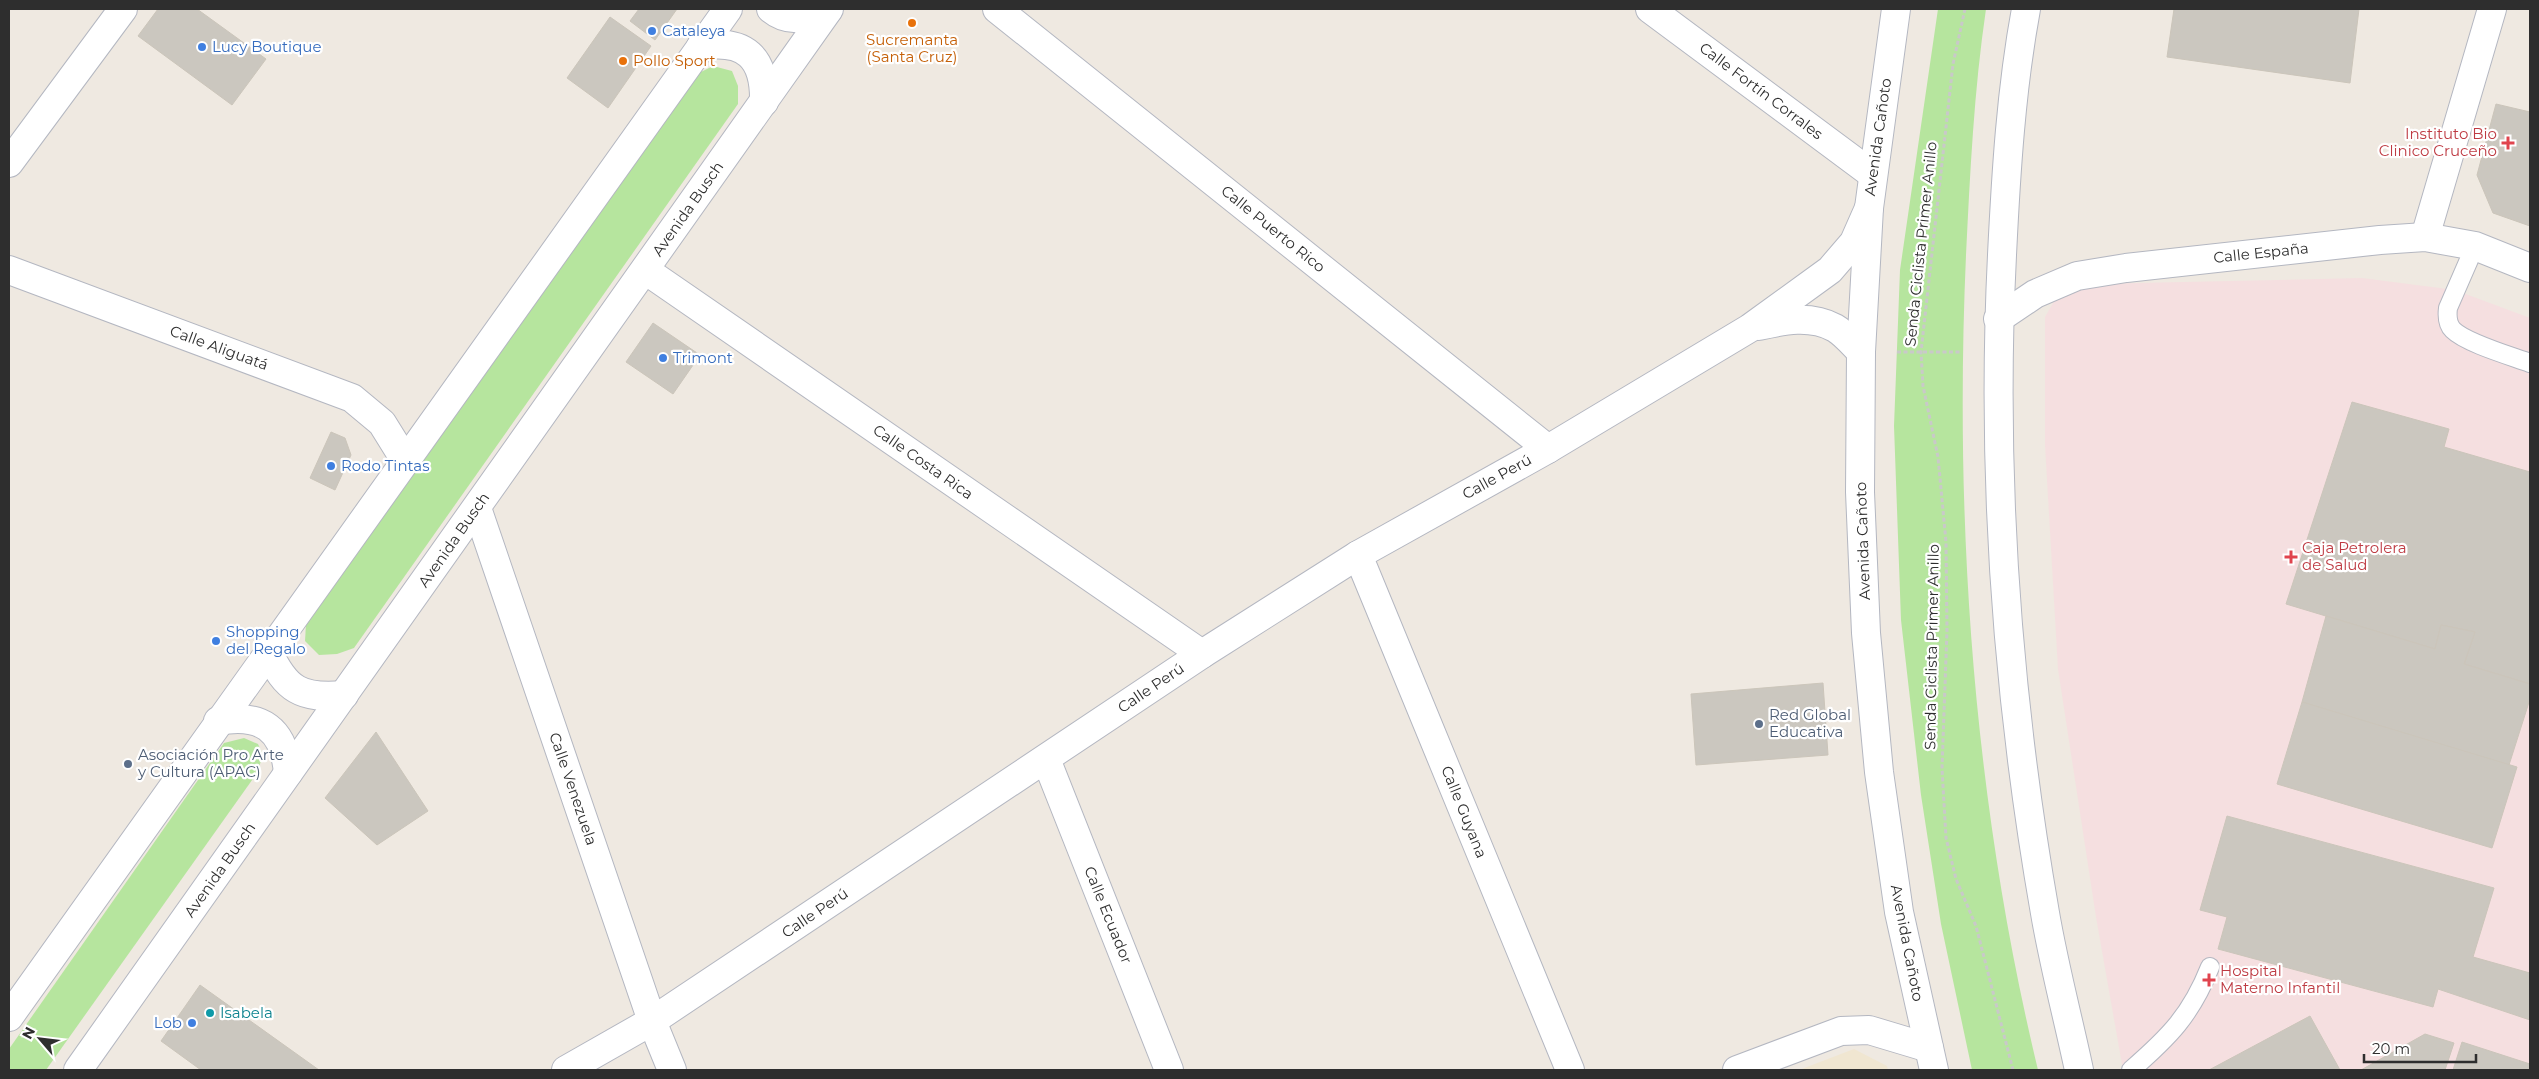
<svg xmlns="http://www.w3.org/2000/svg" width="2539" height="1079" font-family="Montserrat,sans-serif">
<rect width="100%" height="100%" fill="#efe9e1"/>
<path fill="#f0e6d1" d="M1854,1049L1887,1066L1888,1070H1799Z"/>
<path fill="#f5dfe0" d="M2362,278L2455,290L2530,318V1070H2123L2096,917L2058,669L2045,445V317L2057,296L2091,284Z"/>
<g fill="#b6e59e">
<path d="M1938,9H1986C1974,90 1970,173 1966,255C1954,527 1974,805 2038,1070H1972L1941,924L1921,795L1901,620L1894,426L1900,270Z"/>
<path d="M713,66L732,71L738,86V104L354,648L337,654L319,655L305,641L306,624L699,73Z"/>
<path d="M244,738L258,744L263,755L257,773L46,1070H9V1049L224,743Z"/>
</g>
<g fill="#cbc7bf" stroke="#cbc5ba">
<path d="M158,9H197L266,59L232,105L138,36Z"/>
<path d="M639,9H677L655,40L630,21Z"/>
<path d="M2174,9H2359L2350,83L2167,57Z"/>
<path d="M610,17L651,46L608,108L567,78Z"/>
<path d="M2496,104L2530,112V226L2493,213L2477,175Z"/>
<path d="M653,323L700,355L673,394L626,362Z"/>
<path d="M2352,402L2449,429L2444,447L2530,472V684L2464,664L2475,632L2441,625L2435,649L2286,604Z"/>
<path d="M331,432L345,438L351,455L335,490L310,478Z"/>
<path d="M2326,616L2435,649L2441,625L2475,632L2464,664L2530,684V699L2509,765L2302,702Z"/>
<path d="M1823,683L1828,755L1696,765L1691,694Z"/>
<path d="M2302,702L2517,767L2492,848L2277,784Z"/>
<path d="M376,732L428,811L377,845L325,798Z"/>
<path d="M2227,816L2494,888L2473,957L2530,973V1020L2438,989L2433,1007L2218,949L2227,917L2200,910Z"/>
<path d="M200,985L319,1070H201L161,1041Z"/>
<path d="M2310,1016L2340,1070H2209Z"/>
<path d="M2425,1034L2454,1043L2445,1070H2361Z"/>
<path d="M2462,1042L2530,1064V1070H2453Z"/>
</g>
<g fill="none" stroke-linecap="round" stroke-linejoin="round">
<g stroke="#b4b7c1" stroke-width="20">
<g id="lane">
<path d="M2475,246L2448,308C2447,316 2447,324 2453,330C2466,343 2511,356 2530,363"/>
<path d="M2131,1070C2169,1037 2191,1015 2210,967"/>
</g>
</g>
<g stroke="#b4b7c1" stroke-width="30">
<g id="street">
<path d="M997,9L1548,449"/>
<path d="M1650,9L1872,174"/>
<path d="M9,163L123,9"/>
<path d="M2425,237L2492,9"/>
<path d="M9,270L352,398L382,423L405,460"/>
<path d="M645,270L1202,654"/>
<path d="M1998,319L2035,294L2077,276L2126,268L2380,240L2425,237L2475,246L2530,268"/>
<path d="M1759,326C1784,320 1811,315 1835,328C1844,333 1853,344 1861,352"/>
<path d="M477,508L652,1021L672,1070"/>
<path d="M1358,555L1570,1070"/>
<path d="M1046,759L1169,1070"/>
<path d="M566,1070L652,1021L1202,654L1358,555L1548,449L1750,328L1830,270L1854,242L1869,208"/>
<path d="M1737,1070L1841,1031L1869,1030L1929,1048"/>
</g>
</g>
<g stroke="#b4b7c1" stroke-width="30">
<g id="secondary">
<path d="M771,9C789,24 808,18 828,10"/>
<path d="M1896,9L1869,208L1861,352L1860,492L1866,633L1879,772L1899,912L1934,1070"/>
<path d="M2026,9C2011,90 2006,173 2002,255C1991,475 2007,696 2045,913C2054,966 2068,1018 2079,1070"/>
<path d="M701,46C745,39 765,57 764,102"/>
<path d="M268,651C286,690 301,699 344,695"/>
<path d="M218,721C262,713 284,729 288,773"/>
<path d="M9,1017L728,9"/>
<path d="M78,1070L829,9"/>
</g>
</g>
<g stroke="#c9c9c9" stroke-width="3" stroke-dasharray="4 2.5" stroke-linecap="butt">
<path d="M1965,9L1953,64L1921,352L1923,386L1938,457L1946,542L1947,630L1942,768L1946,838L1956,879L1976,926L2013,1070"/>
<path d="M1897,352H1962"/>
</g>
<use href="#lane" stroke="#fff" stroke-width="18"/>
<use href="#street" stroke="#fff" stroke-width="28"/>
<use href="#secondary" stroke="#fff" stroke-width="28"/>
</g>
<g fill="#e8710a" stroke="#fff" stroke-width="2">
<circle cx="912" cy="23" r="5"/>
<circle cx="623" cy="61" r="5"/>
</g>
<g fill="#3f7fe0" stroke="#fff" stroke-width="2">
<circle cx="652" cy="31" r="5"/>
<circle cx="202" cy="47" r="5"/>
<circle cx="663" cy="358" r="5"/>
<circle cx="331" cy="466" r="5"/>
<circle cx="216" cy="641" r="5"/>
<circle cx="192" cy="1023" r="5"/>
</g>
<g fill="#e0444e" stroke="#fff" stroke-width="2">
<path d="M2505.5 135.5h5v5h5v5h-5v5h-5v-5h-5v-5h5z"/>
<path d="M2288.5 549.5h5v5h5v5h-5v5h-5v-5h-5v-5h5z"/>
<path d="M2206.5 972.5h5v5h5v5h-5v5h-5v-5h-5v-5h5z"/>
</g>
<g fill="#5c6f8a" stroke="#fff" stroke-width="2">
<circle cx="1759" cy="724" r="5"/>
<circle cx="128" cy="764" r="5"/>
</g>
<circle fill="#0f9aa8" stroke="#fff" stroke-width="2" cx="210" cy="1013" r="5"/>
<g text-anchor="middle" stroke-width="4.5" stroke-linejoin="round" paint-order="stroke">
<g font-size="15" fill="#366cbe" stroke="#fff" text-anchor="start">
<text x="662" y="36">Cataleya</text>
<text x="212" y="52">Lucy Boutique</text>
<text x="673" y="363">Trimont</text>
<text x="341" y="471">Rodo Tintas</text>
<text x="226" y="637">Shopping<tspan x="226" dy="17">del Regalo</tspan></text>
<text x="182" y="1028" text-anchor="end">Lob</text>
</g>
<g font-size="15" fill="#c56008" stroke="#fff">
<text x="912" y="45">Sucremanta<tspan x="912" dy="17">(Santa Cruz)</tspan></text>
<text x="633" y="66" text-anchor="start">Pollo Sport</text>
</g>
<g font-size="15" fill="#2e2e2e" stroke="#fff">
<text transform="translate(1761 91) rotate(37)" y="5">Calle Fortín Corrales</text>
<text transform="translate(1878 137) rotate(-82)" y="5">Avenida Cañoto</text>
<text transform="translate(688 209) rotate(-55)" y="5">Avenida Busch</text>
<text transform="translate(1273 229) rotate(39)" y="5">Calle Puerto Rico</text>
<text transform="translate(1921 244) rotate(-84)" y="5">Senda Ciclista Primer Anillo</text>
<text transform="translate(2261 253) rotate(-6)" y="5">Calle España</text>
<text transform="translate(219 348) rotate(20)" y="5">Calle Aliguatá</text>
<text transform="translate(923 462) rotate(35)" y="5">Calle Costa Rica</text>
<text transform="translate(1497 477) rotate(-29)" y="5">Calle Perú</text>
<text transform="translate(454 540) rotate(-55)" y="5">Avenida Busch</text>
<text transform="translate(1863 541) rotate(-92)" y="5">Avenida Cañoto</text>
<text transform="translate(1932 647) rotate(-89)" y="5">Senda Ciclista Primer Anillo</text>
<text transform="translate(1151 688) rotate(-34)" y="5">Calle Perú</text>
<text transform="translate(573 789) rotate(71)" y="5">Calle Venezuela</text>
<text transform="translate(1464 812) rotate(68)" y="5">Calle Guyana</text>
<text transform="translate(220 870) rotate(-55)" y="5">Avenida Busch</text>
<text transform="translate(815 913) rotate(-34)" y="5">Calle Perú</text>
<text transform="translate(1108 915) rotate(68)" y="5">Calle Ecuador</text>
<text transform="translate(1907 943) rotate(79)" y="5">Avenida Cañoto</text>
</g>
<g font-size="15" fill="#be3a42" stroke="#fff" text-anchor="start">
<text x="2497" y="139" text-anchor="end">Instituto Bio<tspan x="2497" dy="17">Clinico Cruceño</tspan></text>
<text x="2302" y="553">Caja Petrolera<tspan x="2302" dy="17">de Salud</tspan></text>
<text x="2220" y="976">Hospital<tspan x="2220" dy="17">Materno Infantil</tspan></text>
</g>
<g font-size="15" fill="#4e5e75" stroke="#fff" text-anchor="start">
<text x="1769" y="720">Red Global<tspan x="1769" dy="17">Educativa</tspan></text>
<text x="138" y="760">Asociación Pro Arte<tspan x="138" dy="17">y Cultura (APAC)</tspan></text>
</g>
<g font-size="15" fill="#0d838f" stroke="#fff" text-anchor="start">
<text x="220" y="1018">Isabela</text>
</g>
</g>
<rect width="2539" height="1079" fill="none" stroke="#2e2e2e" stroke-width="20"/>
<g transform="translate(40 1039) rotate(298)" stroke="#ffffff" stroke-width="4" paint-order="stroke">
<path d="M0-4L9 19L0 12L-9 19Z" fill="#2e2e2e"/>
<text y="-8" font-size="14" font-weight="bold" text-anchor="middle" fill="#2e2e2e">N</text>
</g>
<path d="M2364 1054v8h112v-8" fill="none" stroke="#2e2e2e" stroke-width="2.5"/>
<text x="2372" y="1054" font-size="15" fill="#2e2e2e" stroke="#ffffff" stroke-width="4" paint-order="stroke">20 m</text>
</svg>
